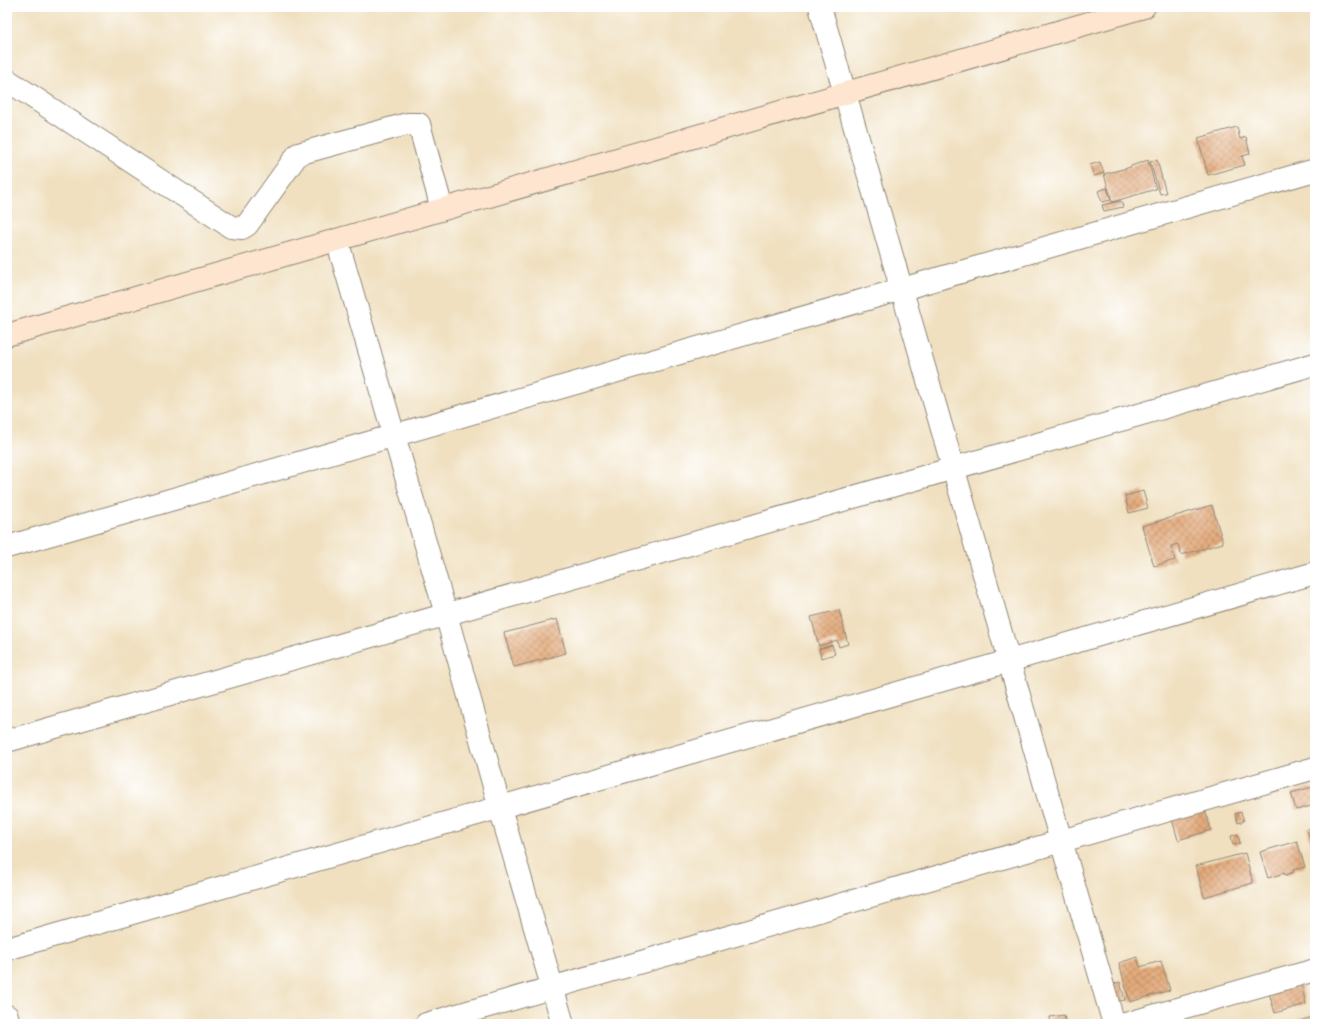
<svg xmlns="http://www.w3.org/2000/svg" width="1322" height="1031" font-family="Caveat,sans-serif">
<defs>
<pattern id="building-cross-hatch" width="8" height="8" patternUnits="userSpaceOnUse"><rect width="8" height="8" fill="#e4ab7c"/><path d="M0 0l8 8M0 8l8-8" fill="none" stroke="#b98b66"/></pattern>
</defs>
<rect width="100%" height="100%" fill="#fff"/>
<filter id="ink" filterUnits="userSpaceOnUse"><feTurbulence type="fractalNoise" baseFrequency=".025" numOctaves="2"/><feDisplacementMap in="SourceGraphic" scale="8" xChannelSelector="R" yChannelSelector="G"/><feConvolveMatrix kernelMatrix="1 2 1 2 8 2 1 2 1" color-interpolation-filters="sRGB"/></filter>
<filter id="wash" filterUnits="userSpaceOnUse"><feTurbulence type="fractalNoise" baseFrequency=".012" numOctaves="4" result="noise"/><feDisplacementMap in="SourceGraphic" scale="16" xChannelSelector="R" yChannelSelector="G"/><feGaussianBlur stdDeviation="0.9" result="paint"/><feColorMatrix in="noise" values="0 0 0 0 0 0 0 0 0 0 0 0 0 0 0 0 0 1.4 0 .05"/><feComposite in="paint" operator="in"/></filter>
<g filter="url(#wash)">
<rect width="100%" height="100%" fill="#f0e0c0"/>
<g id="blocks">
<g fill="url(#building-cross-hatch)">
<path d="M1237,127L1240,139L1246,137L1250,154L1242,156L1245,165L1208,175L1198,138Z"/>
<path d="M1148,160L1156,189L1112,202L1104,174L1131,167V166Z"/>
<path d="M1157,160L1166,193L1160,194L1150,162Z"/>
<path d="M1100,162L1104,173L1094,176L1090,165Z"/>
<path d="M1107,188L1111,200L1102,202L1098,191Z"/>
<path d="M1121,201L1123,207L1104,211L1102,205Z"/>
<path d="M1143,491L1148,508L1129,513L1125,496Z"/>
<path d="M1212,505L1223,543L1181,555L1178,544L1171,546L1175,560L1154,566L1142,526Z"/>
<path d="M839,610L848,644L839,647L837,640L819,646L811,617Z"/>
<path d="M557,619L566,653L514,667L504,633Z"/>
<path d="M832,645L835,654L821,658L819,649Z"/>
<path d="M1312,787L1315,798V805L1296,810L1291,793Z"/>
<path d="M1205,810L1211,830L1178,840L1172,819Z"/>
<path d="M1241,812L1244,821L1238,823L1235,814Z"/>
<path d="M1315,827V857L1307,829Z"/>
<path d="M1238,834L1240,843L1233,845L1231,836Z"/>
<path d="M1297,841L1305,867L1293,870L1294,872L1285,875L1284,873L1268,878L1260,852Z"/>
<path d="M1245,853L1253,883L1204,897L1196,866Z"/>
<path d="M1137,957L1140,967L1161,961L1170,990L1130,1002L1119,963Z"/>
<path d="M1120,982L1125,1000L1119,1001L1113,984Z"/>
<path d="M1301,984L1306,1004L1275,1013L1269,993Z"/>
<path d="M1064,1015L1066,1024H1051L1050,1017Z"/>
<path d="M1315,1016V1024H1290Z"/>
</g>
</g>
</g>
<g filter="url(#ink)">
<use href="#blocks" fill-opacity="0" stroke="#8e8676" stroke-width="1"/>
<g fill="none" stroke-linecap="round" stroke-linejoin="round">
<g stroke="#8e8676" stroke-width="24">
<g id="street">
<path d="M820,7L1114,1024"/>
<path d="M7,80L231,227L242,228L247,225L298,154L407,124H419L442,209"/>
<path d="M337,240L446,614L500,808L563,1024"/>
<path d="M7,547L1315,170"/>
<path d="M7,741L1315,364"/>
<path d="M7,949L1315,573"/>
<path d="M7,1016L9,1024"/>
<path d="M426,1024L1315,768"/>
<path d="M1125,1024L1315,970"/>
</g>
</g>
<g stroke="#8e8676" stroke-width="24">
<path id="secondary" d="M7,335L1144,7"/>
</g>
<use href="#street" stroke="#fff" stroke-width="22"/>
<use href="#secondary" stroke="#fde5d0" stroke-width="22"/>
</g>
</g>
<rect width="1322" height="1031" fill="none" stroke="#fff" stroke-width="24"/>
</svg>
